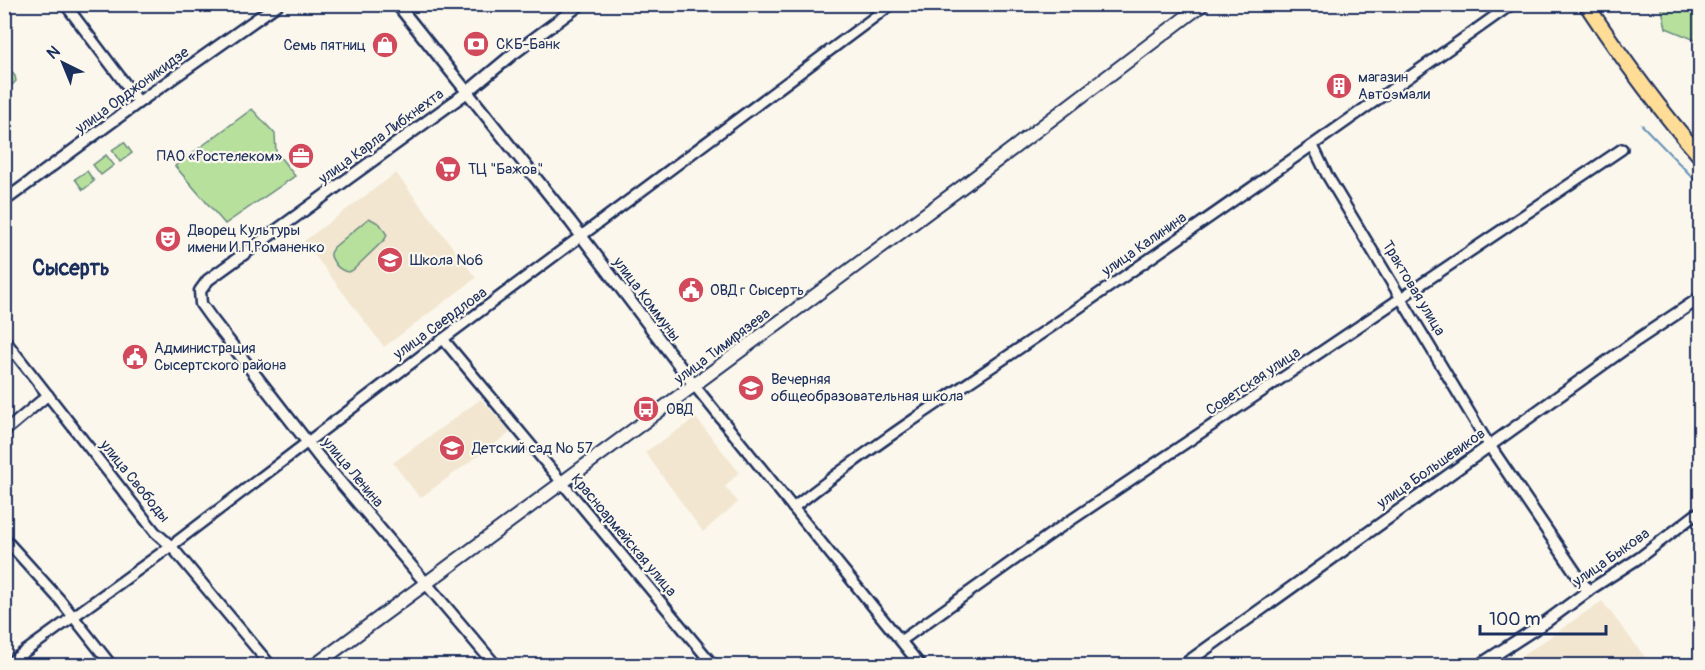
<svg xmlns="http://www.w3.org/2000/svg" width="1705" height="670" font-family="Pangolin,sans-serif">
<rect width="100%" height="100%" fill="#fbf7ec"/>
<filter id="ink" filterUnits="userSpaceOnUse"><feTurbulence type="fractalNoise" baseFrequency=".0167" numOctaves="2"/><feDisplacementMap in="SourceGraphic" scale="12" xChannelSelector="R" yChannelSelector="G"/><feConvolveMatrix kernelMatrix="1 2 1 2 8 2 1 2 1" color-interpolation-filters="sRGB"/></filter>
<g filter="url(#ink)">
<g fill="#f2e6d0">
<path d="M396,173L476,278L384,347L304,241Z"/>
<path d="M481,399L511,432L420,498L393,463Z"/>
<path d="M696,418L739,472L725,487L738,502L703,532L645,452Z"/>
<path d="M1602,601L1651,665H1509Z"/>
</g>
<g fill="#b7e09d" stroke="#69887e" stroke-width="1.5">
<path d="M1661,5H1700V42L1666,28Z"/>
<path d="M5,63L15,76L16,81L5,92Z"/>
<path d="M252,109L275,134L276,152L295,176L225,224L175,166Z"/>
<path d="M124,142L132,153L120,162L112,150Z"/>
<path d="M106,155L114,165L101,175L93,165Z"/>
<path d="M87,171L94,181L83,190L75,179Z"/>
<path d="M369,218L380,224L387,235L385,239L353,270L349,272C338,271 333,263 330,253L333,248Z"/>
</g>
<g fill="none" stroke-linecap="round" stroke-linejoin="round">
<path stroke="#6491b9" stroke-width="2" d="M1642,125L1700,185"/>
<g stroke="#1b2f5e" stroke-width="14">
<g id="minor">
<path d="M65,4L139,102"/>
<path d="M1313,146L1327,175L1489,445"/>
<path d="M4,339L155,532L171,546L271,666"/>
<path d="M443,339L714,666"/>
<path d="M694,385L921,666"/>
<path d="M4,432L48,395"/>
<path d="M793,508C878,440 971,382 1061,320C1212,216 1362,111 1512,4"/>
<path d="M4,538L60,600L112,666"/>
<path d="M1588,591L1639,558L1700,511"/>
<path d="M902,640L1052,533L1622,149"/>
<path d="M5,666L171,546L443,339L892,4"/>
</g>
</g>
<g stroke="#1b2f5e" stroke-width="15">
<g id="tertiary">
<path d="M397,4L570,221L694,385"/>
<path d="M4,201L139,102L278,4"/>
<path d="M496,666L319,457L211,318L201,304L200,291L208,280L466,93L513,54L581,4"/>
<path d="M1182,666L1637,340L1700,298"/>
<path d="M1478,666L1547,621L1588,591L1489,445"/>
</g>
</g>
<g stroke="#1b2f5e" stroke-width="16">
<path id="secondary" d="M314,666L966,184L1203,4"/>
</g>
<g stroke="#1b2f5e" stroke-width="18">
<path id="primary" d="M1586,4C1621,57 1658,108 1700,156"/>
</g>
<use href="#minor" stroke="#fbf7ec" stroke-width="9"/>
<use href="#tertiary" stroke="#fbf7ec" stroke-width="10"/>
<use href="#secondary" stroke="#fbf7ec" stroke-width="12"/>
<use href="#primary" stroke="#ffdd96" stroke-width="14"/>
</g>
</g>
<defs>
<g id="bank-disc" transform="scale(1.35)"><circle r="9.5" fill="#d1495b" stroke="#fbf7ec"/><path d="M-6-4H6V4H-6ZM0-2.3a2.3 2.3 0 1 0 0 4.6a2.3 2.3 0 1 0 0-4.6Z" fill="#fff"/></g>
<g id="shop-disc" transform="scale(1.35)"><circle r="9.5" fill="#d1495b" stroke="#fbf7ec"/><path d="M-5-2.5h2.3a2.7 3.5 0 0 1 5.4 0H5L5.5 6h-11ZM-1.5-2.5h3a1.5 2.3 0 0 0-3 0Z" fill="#fff"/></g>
<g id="building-disc" transform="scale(1.35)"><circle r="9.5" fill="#d1495b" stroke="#fbf7ec"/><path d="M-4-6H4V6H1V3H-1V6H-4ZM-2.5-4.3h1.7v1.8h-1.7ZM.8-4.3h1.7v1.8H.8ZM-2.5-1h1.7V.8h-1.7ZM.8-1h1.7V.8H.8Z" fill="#fff"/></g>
<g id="office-disc" transform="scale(1.35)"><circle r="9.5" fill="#d1495b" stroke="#fbf7ec"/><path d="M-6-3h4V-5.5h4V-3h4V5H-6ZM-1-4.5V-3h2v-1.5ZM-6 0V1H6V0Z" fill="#fff"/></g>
<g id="supermarket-disc" transform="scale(1.35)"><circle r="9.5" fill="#d1495b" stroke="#fbf7ec"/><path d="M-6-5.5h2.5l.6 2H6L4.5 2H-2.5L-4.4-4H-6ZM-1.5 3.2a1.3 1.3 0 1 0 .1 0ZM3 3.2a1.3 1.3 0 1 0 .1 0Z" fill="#fff"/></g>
<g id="theatre-disc" transform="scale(1.35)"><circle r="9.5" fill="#d1495b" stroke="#fbf7ec"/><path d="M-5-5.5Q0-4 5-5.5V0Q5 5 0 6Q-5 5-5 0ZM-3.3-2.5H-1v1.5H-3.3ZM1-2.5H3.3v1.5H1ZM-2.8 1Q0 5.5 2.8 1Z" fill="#fff"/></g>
<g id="school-disc" transform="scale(1.35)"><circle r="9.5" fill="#d1495b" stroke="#fbf7ec"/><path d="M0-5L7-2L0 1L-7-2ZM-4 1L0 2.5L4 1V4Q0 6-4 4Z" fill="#fff"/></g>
<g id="civic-disc" transform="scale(1.35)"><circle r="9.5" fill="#d1495b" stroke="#fbf7ec"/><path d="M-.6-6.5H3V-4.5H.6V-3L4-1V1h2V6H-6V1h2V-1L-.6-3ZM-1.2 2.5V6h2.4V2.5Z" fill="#fff"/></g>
<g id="bus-disc" transform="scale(1.35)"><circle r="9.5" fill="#d1495b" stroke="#fbf7ec"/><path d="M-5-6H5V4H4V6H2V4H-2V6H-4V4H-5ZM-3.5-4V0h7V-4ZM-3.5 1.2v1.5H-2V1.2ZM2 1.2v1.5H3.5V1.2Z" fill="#fff"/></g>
</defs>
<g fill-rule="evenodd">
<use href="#bank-disc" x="476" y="44"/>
<use href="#shop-disc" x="385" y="45"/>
<use href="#building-disc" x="1339" y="86"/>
<use href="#office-disc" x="301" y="156"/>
<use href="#supermarket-disc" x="448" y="169"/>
<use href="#theatre-disc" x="168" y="239"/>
<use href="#school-disc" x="390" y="260"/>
<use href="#civic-disc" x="691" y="290"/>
<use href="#civic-disc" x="135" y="357"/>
<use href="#school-disc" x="751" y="388"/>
<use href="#bus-disc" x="646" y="409"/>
<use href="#school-disc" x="452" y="448"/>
</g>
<g text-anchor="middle" stroke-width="4.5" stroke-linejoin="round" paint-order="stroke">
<g font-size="15" fill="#1b2f5e" stroke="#fbf7ec" text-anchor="start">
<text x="496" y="49">СКБ-Банк</text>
<text x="366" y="50" text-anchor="end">Семь пятниц</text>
<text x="1358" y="82">магазин<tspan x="1358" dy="17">Автоэмали</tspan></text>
<text x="282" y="161" text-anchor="end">ПАО «Ростелеком»</text>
<text x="468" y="174">ТЦ "Бажов"</text>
<text x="188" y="235">Дворец Культуры<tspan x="188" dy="17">имени И.П.Романенко</tspan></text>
<text x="410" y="265">Школа №6</text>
<text x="710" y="295">ОВД г Сысерть</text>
<text x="154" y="353">Администрация<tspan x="154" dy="17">Сысертского района</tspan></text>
<text x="771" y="384">Вечерняя<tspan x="771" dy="17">общеобразовательная школа</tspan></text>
<text x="666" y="414">ОВД</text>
<text x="472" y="453">Детский сад № 57</text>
</g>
<g font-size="15" fill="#1b2f5e" stroke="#fbf7ec">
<text transform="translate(132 90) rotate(-36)" y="5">улица Орджоникидзе</text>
<text transform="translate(381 136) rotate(-36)" y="5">улица Карла Либкнехта</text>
<text transform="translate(1144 244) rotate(-35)" y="5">улица Калинина</text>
<text transform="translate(1414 288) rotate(59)" y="5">Трактовая улица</text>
<text transform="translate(647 299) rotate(53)" y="5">улица Коммуны</text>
<text transform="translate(440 323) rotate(-36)" y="5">улица Свердлова</text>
<text transform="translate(722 346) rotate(-37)" y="5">улица Тимирязева</text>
<text transform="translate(1253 381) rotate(-34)" y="5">Советская улица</text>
<text transform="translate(1431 468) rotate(-35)" y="5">улица Большевиков</text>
<text transform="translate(353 472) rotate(50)" y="5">улица Ленина</text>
<text transform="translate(135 481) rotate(51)" y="5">улица Свободы</text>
<text transform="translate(624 535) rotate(50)" y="5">Красноармейская улица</text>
<text transform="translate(1611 557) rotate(-35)" y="5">улица Быкова</text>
</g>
<g font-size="21" font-weight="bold" fill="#1b2f5e" stroke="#fbf7ec">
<text x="71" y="275">Сысерть</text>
</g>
</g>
<rect width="1705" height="670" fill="none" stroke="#fbf7ec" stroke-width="24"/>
<rect x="12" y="12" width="1681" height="646" fill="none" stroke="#1b2f5e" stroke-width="2" filter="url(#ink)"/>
<g transform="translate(63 63) rotate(317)" stroke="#fbf7ec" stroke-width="4.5" paint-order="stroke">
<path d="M0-4.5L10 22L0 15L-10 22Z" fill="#1b2f5e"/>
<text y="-9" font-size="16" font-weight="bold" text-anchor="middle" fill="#1b2f5e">N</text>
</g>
<path d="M1480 625v9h126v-9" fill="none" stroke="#1b2f5e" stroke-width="3"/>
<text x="1489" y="625" font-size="18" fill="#1b2f5e" stroke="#fbf7ec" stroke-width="4.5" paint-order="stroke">100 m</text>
</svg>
